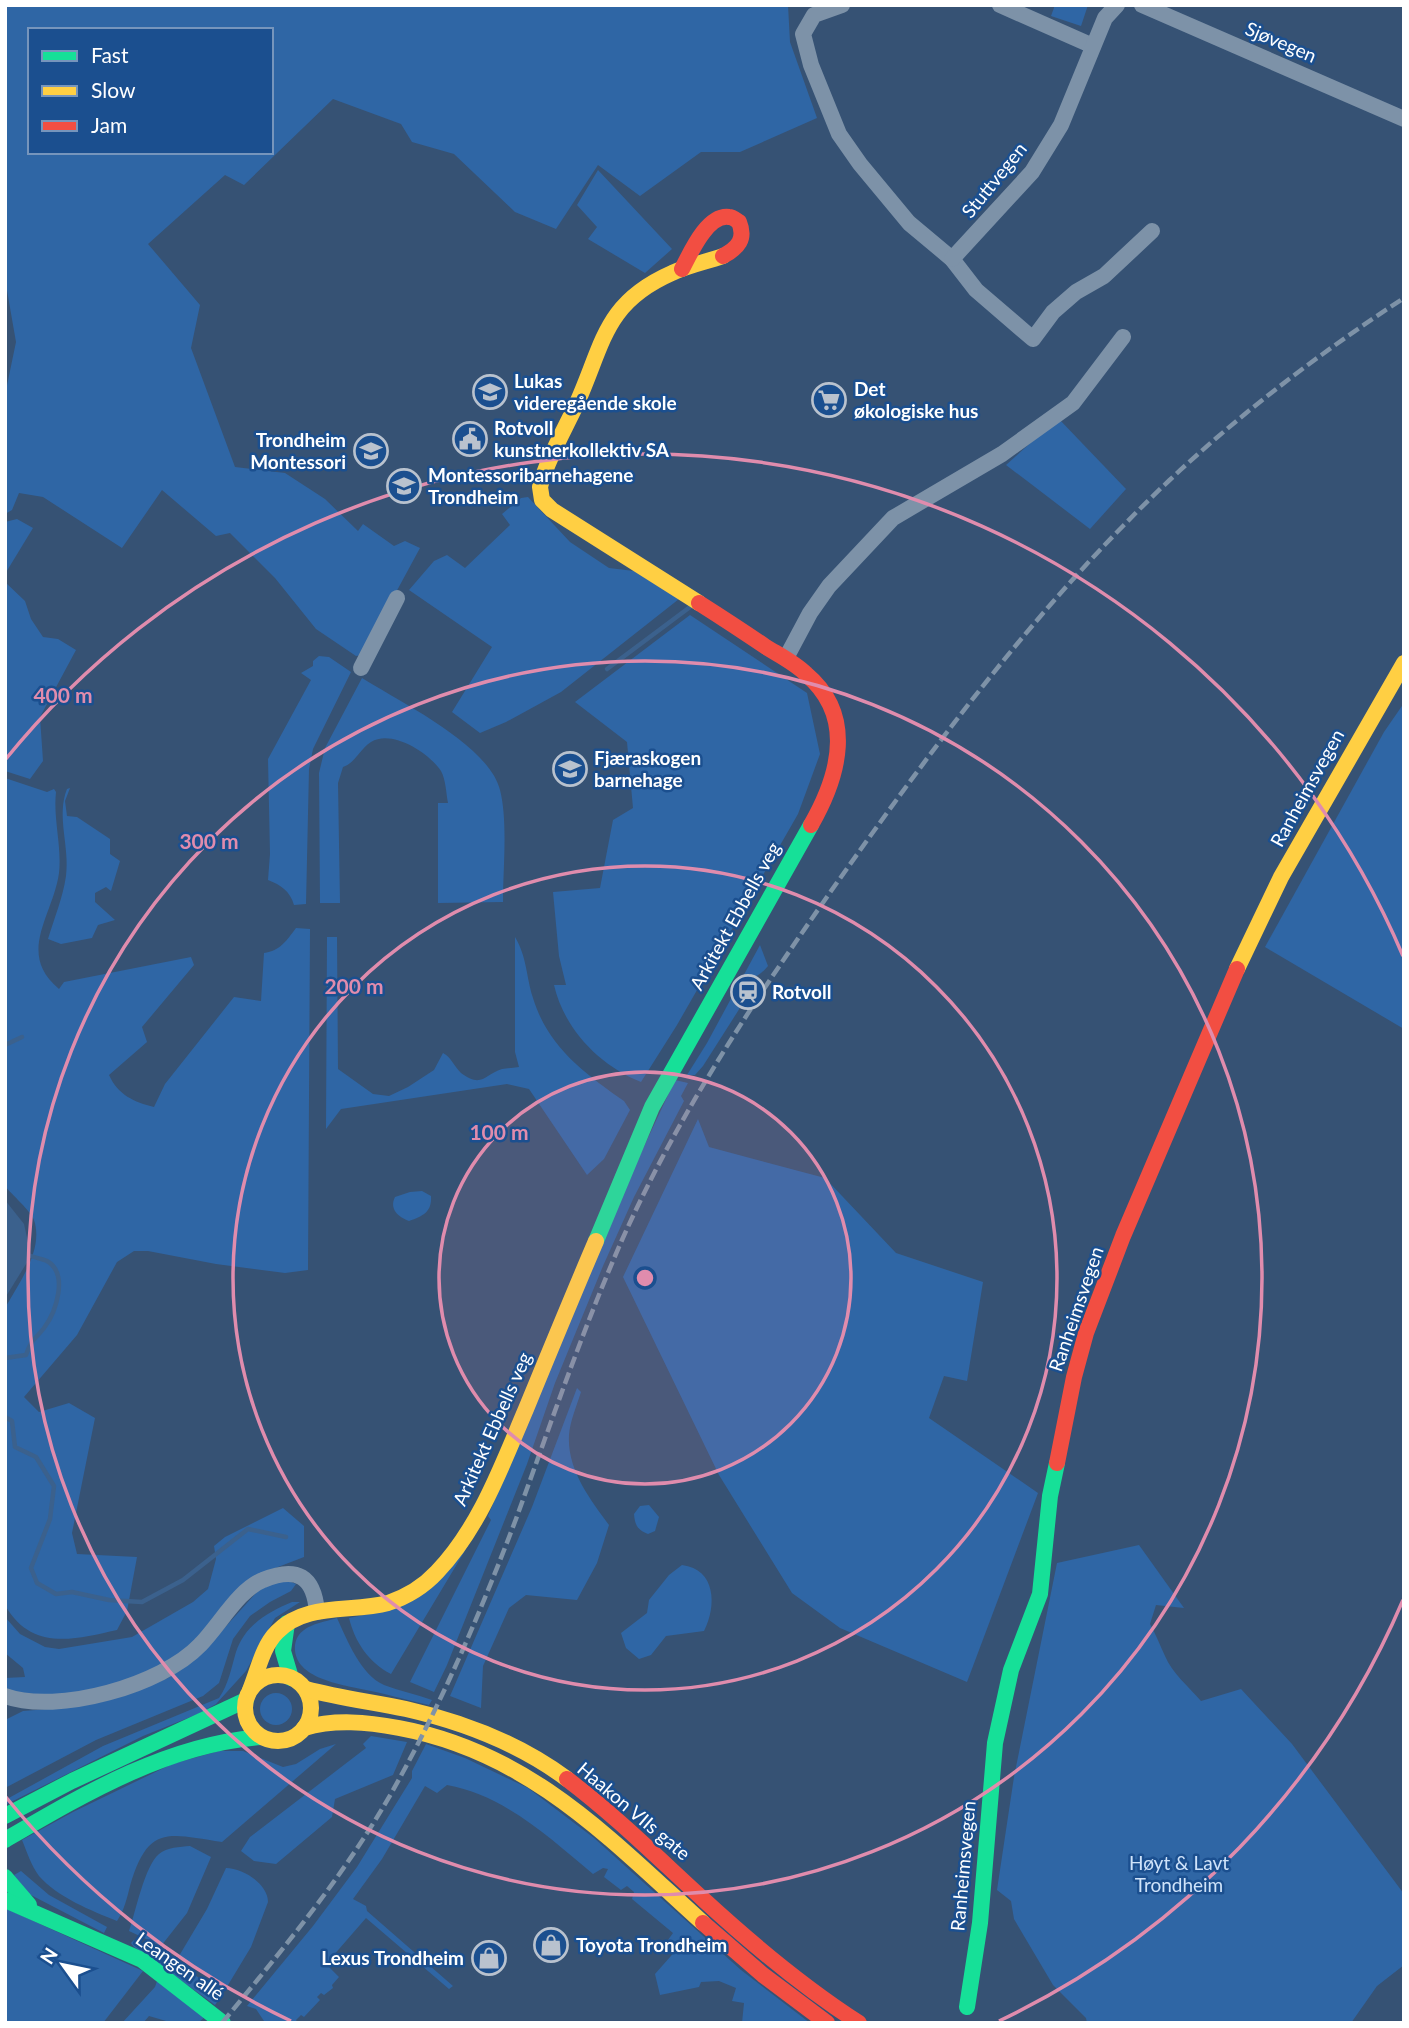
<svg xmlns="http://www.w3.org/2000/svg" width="1409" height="2028" font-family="Lato,sans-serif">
<rect width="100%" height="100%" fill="#365274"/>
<g fill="#2f66a5" fill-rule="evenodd">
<path d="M5,5H788L790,42L817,118L740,152H701L640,196L598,165L556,229L515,212L454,154L412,142L401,124L333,99L244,185L225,175L148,244L200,305L191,348L235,467L285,473L325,499L358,531L363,524L394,546L405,541L420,548L362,655L356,656L316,629L275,578L230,533L216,536L162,490L122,548L43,497L19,493L12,510L5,514V395L16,342L5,279ZM30,30H271V152H30Z"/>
<path d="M1055,5H1088L1081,26L1051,16Z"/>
<path d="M598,170L672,249L645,273L588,239L597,227L577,205Z"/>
<path d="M1058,418L1126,489L1090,529L1006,465Z"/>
<path d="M528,497L570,542L609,568L634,571L679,599L561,692L506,722L480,733L452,712L492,647L409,590L434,561L447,555L465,568L510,525L502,514L521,498Z"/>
<path d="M17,519L33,528L5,574V522Z"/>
<path d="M5,582L25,601L31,619L43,637L58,639L76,650L40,717L43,761L30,779L5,771Z"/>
<path d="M690,615L807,693L820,754L798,814L677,1025L641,1082C600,1066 564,1029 554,985H566L559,956L553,892L600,888L613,820L633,808L627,742L575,702Z"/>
<path d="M319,656L329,657L351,672L313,749L309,769L306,904L294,905C290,891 281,885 268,880L270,854L268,759L311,680L301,673L313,666V661Z"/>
<path d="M362,678C400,702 489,745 500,790C508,821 503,869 503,902L438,903V803H448C446,793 446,780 441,771C429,753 392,729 371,742C360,749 355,763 343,767L338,783L340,903H320L319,773L325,748Z"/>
<path d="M1404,703V1029L1265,947L1384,732Z"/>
<path d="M5,778L47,792L54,789L56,792C53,819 62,846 59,873C53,916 16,953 59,989L64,982L191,957L194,965L142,1027L147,1042L109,1075C118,1095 134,1102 154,1107L165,1084L234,997L261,1001L264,953C280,951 287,940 296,928L310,929L308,1270L285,1273L216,1264L148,1251H134L117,1262L77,1335L24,1397L39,1412L69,1403L95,1418L72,1533L77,1554L137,1557L127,1611L117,1630C73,1640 31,1651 5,1605V1308C19,1283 44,1250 34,1220C31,1211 12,1195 5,1186Z"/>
<path d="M70,788L65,801L67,816L77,817L110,839V854L120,861L111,891L106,887L95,893V902L115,920L98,925L92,938L61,944L48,939C54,919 63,897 66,876C70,847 56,816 67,789Z"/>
<path d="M327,937H337L338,1069L373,1094L389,1096L408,1087L434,1070L443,1053C451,1057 454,1066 461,1073C482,1089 485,1074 502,1069C507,1068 513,1068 519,1067L515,1052V937C527,957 526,976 533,998C548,1047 584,1073 624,1101L630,1110L604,1159L587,1175L529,1089L507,1084L341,1109L326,1129Z"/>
<path d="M760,945L768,966C756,981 746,975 745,1000L703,1066L695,1075H687L707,1043Z"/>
<path d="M675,1080L688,1083L681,1096L684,1101L634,1197L603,1266L555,1383L527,1464L447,1665L434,1692L410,1682L491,1520L488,1516L607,1226Z"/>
<path d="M698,1119L709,1147L825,1178L896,1253L983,1282L967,1381L944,1376L929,1418L1038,1493L967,1682L840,1628L792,1593L719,1475L623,1277Z"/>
<path d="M422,1191L431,1196C432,1212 423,1216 409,1221C398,1217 389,1209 395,1197L410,1192Z"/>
<path d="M577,1388L581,1392C577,1405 570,1421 569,1435C567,1470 590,1499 609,1525L597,1563L577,1600L526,1595L509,1608L483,1666L481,1708L450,1696L532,1507Z"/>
<path d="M649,1505L659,1517L655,1531L648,1534C638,1530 635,1526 634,1514L640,1506Z"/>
<path d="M283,1508L304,1526V1557L265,1572L194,1645L156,1671L92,1690L53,1696L5,1691V1678L25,1677L23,1668L5,1653V1617L20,1634L45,1647L59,1649L132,1637L193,1602L208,1589L216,1559L214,1546L225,1537Z"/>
<path d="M469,1544L391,1674C368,1662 355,1642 349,1618L369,1614Z"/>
<path d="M1139,1545L1184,1608L1156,1605L1150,1624C1156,1635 1160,1645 1165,1656C1172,1673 1189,1687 1201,1701L1241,1689L1292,1744L1404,1894V1965L1377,1986L1351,2023H1087L1086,2018L1053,1985L1014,1919L1011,1901L997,1890L1014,1777L1057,1563Z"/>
<path d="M682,1565C716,1569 717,1606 704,1631L666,1636L651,1655L639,1659L626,1648L621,1633L647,1613L649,1600L669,1575Z"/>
<path d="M286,1580L296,1584L291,1591L270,1602L250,1616L233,1639L219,1683L203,1696L96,1740L5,1788V1720L23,1711L61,1708L151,1685L168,1678L200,1655L257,1592L265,1586Z"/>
<path d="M292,1602H300L275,1618L246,1671L216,1704L198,1714L143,1736L5,1805L7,1799L103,1746L219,1698C229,1683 231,1669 236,1652C245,1625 268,1612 292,1602Z"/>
<path d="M337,1618C347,1640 361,1675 384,1685C399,1691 416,1694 432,1700L429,1705C406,1700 384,1693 361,1689C338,1684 292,1677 295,1645C298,1625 321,1623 337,1618Z"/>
<circle cx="276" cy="1709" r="16"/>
<path d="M371,1736L407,1742L393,1775L335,1799L332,1817L276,1864L254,1861L241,1851L250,1837L366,1748L363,1744Z"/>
<path d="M336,1744L222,1842C168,1834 148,1824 130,1886C127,1898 124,1911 117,1921C92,1911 57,1897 39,1876C31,1865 27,1852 22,1840L73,1812L172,1764L219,1751H243L283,1767L296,1764L320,1749Z"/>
<path d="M426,1744L465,1758L528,1788L594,1838L741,1970L810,2023H742L744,2003L732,2001L736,1988L719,1981L701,1982L699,1987L660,1995L655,1974L678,1948L668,1940L673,1933L632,1899L634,1892L627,1886L621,1890L604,1877L608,1869L603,1868L593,1874C550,1838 504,1795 447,1785L437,1793L425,1786L382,1859L353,1899L366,1906L367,1911L453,1986L449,1989L366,1918L326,1964L339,1977L332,1985L333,1988L324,1995L321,1993L317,1997L320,2000L304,2017L301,2015L296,2020L298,2023L264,2021L256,2009L247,2006L313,1926L357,1867L412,1778V1771Z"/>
<path d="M190,1846L211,1857L187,1913L161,1946L129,1931C135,1913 145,1865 159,1854C167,1847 180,1847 190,1846Z"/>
<path d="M226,1868C243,1868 268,1884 268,1902L251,1947L225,1990L179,1956L207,1909Z"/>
<path d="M21,1871L49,1895L107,1927L104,1933L29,1894L14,1875Z"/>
<path d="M5,1908L143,1971L103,2023H5Z"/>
<path d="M134,1940L156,1949L223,1994L215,2005L134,1947L131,1943Z"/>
<path d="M157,1981L207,2015L198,2023H173L149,2016L143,2023H122L155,1987Z"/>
</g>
<path fill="#3b618d" d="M5,1200L24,1224L31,1256L5,1298Z"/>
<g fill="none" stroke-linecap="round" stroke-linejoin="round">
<g stroke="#3b618d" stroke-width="4.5">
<path d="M607,669L690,607"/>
<path d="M5,1045L22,1037"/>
<path d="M5,1358L26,1355C32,1338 34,1341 44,1328C56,1312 69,1274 47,1261C43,1259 36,1258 31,1256"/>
<path d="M5,1417L12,1421L15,1447L36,1457L54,1486L50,1519L31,1568L37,1583L56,1594L72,1592L109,1600L142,1602L183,1580L248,1529L286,1537"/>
</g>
<g stroke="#7d92a8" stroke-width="16">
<path d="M842,5L814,15L803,34L811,65L839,134L860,164L909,223L952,259L976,290L1033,339L1053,312L1076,292L1104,276L1152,231"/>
<path d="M1000,5L1093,46"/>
<path d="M1142,5L1404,119"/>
<path d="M952,259L1032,172L1061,125L1105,18L1117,5"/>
<path d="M786,658L810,613L829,586L893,518L1002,454L1073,403L1123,337"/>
<path d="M361,668L397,598"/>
<path d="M5,1696C58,1715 162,1685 200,1645C219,1626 239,1589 263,1580C297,1566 314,1576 317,1612"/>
</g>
<g stroke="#16e098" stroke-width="16">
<path d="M596,1241L652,1107L811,825"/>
<path d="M287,1623L283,1651L291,1678"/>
<path d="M5,1816L72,1781L246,1700"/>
<path d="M5,1840C84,1794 168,1744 261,1737"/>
<path d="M5,1877L29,1905"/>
<path d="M5,1900L142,1960L223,2023"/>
<path d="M967,2007L980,1923L995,1743L1011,1670L1040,1594L1050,1496L1057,1463"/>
</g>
<g stroke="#ffcf43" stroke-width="16">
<path d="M699,603L552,510L542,500L540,487C545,463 566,427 577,403C604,343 604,303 672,273C689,265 706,262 723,256"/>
<path d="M1237,969L1281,877L1404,663"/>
<circle cx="278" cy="1708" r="33"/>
<path d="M306,1689C339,1698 373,1702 406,1709C463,1722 520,1744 567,1779"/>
<path d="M250,1690C258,1671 262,1647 277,1632C306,1602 351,1613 388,1603C406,1597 424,1586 437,1572C480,1527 502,1465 526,1409C549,1353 572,1297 596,1241"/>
<path d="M304,1728C335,1719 367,1722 399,1728C529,1752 609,1838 703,1923"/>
</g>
<g stroke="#f24e42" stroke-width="16">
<path d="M682,269C690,254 707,214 729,217C733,217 736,220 739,222C746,239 738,248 723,256"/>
<path d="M699,603C721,617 744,632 766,647C779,655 795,663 806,674C856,716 839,776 811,825"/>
<path d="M1057,1463L1074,1377L1086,1333L1123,1236L1237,969"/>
<path d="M567,1779C616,1816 659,1859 704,1900C753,1945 803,1987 859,2023"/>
<path d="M703,1923L763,1975L827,2023"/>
</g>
<path stroke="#7e92a7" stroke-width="4.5" stroke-dasharray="12 5" stroke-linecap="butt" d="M222,2023C288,1943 354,1864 403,1772C447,1691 483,1606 516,1519C550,1426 582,1331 622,1240C679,1112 756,998 836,884C924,760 1016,635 1123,526C1207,439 1303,364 1404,298"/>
</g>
<circle cx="645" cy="1278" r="206" fill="#e08cad" fill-opacity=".12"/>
<g fill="none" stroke="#e08cad" stroke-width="3.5">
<circle cx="645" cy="1278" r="206"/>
<circle cx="645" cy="1278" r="412"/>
<circle cx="645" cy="1278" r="617"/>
<path d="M1403 1600A823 823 0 0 1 999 2021M291 2021A823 823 0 0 1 5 1796M5 760A823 823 0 0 1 1403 956"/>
</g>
<defs>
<g id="school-ring" transform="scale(1.75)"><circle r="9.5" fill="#1b4f8f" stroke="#b9c2ce" stroke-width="1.5"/><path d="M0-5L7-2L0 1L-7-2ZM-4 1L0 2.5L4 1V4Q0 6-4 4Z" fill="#b9c2ce"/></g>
<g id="supermarket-ring" transform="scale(1.75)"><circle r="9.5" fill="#1b4f8f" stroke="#b9c2ce" stroke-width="1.5"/><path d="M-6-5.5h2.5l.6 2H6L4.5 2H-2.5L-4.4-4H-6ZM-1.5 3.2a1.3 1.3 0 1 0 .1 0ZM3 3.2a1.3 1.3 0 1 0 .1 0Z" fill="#b9c2ce"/></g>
<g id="civic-ring" transform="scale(1.75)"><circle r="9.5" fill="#1b4f8f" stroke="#b9c2ce" stroke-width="1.5"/><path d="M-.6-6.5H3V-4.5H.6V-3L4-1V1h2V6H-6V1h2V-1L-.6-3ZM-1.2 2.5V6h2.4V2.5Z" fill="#b9c2ce"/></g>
<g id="station-ring" transform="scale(1.75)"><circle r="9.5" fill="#1b4f8f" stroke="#b9c2ce" stroke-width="1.5"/><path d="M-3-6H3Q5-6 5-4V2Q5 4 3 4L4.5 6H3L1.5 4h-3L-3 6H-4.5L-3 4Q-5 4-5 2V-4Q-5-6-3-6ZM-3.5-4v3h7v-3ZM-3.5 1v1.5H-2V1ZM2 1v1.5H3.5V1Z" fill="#b9c2ce"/></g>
<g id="shop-ring" transform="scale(1.75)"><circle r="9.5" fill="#1b4f8f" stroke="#b9c2ce" stroke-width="1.5"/><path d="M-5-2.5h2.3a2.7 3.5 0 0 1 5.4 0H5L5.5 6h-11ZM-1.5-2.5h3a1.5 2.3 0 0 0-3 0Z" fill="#b9c2ce"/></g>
</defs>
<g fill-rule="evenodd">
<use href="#school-ring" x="490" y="392"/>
<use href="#supermarket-ring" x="829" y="400"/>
<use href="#civic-ring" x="470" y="439"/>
<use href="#school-ring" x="371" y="451"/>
<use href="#school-ring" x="404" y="486"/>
<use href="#school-ring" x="570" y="769"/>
<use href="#station-ring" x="748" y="992"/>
<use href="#shop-ring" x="551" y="1945"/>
<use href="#shop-ring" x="489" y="1958"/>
</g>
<g text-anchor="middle" stroke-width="5" stroke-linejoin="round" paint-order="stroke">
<g font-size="19" fill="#fff" stroke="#1b4f8f">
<text transform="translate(1281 42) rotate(23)" y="7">Sjøvegen</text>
<text transform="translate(994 180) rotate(-51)" y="7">Stuttvegen</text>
<text transform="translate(1307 788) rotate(-61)" y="7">Ranheimsvegen</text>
<text transform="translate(735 916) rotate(-61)" y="7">Arkitekt Ebbells veg</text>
<text transform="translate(1076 1309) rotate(-71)" y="7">Ranheimsvegen</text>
<text transform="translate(492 1429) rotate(-66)" y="7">Arkitekt Ebbells veg</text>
<text transform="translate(634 1811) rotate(40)" y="7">Haakon VIIs gate</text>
<text transform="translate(963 1866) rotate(-85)" y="7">Ranheimsvegen</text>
<text transform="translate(180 1966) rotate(35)" y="7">Leangen allé</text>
</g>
<g font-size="19" font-weight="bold" fill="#fff" stroke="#1b4f8f" text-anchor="start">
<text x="514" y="388">Lukas<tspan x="514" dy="22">videregående skole</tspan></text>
<text x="854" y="396">Det<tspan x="854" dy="22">økologiske hus</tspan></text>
<text x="494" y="435">Rotvoll<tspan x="494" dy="22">kunstnerkollektiv SA</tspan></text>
<text x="346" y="447" text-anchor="end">Trondheim<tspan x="346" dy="22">Montessori</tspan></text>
<text x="428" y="482">Montessoribarnehagene<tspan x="428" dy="22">Trondheim</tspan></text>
<text x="594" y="765">Fjæraskogen<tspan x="594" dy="22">barnehage</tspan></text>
<text x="772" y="999">Rotvoll</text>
<text x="576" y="1952">Toyota Trondheim</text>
<text x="464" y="1965" text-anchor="end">Lexus Trondheim</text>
</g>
<g font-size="19" fill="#cfe3fa" stroke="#1b4f8f">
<text x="1179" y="1870">Høyt &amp; Lavt<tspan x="1179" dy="22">Trondheim</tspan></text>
</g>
</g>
<circle cx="645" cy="1278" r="10" fill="#e08cad" stroke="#1b4f8f" stroke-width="3.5"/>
<g font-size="21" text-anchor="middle" font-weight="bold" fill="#e08cad" stroke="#1b4f8f" stroke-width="5" stroke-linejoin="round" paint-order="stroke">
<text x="63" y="703">400 m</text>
<text x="209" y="849">300 m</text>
<text x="354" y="994">200 m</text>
<text x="499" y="1140">100 m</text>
</g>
<rect width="1409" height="2028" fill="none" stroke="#ffffff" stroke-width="14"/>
<rect x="28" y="28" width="245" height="126" fill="#1b4f8f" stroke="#7695bc" stroke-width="2"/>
<rect x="42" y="51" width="35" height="10" fill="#16e098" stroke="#7695bc" stroke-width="2"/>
<text x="91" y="63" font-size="21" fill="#ffffff">Fast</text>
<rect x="42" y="86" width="35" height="10" fill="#ffcf43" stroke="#7695bc" stroke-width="2"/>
<text x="91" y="98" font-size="21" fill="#ffffff">Slow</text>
<rect x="42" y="121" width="35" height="10" fill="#f24e42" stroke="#7695bc" stroke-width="2"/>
<text x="91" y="133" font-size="21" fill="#ffffff">Jam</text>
<g transform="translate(63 1965) rotate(303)" stroke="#1b4f8f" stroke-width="5" paint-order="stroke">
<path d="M0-5L12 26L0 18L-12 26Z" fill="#ffffff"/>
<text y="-10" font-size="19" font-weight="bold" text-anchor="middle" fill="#ffffff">N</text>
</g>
</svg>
